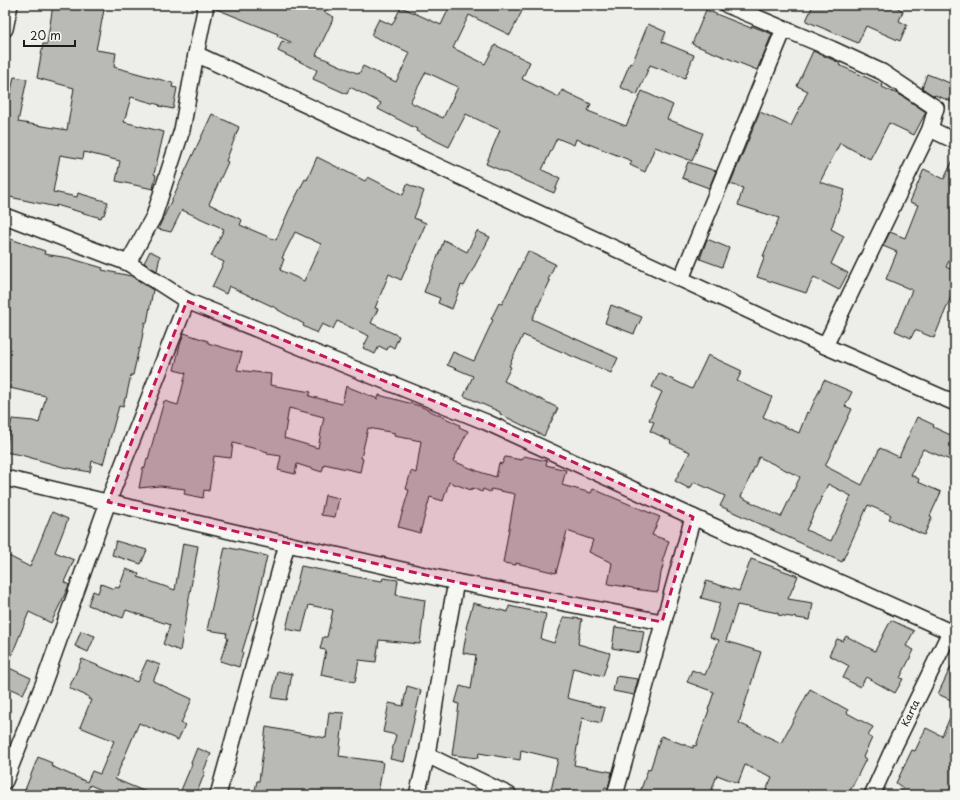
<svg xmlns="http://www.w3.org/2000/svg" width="960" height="800" font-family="'Playpen Sans',sans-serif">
<rect width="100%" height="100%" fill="#edede9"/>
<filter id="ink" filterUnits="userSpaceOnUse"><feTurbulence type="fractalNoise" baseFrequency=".025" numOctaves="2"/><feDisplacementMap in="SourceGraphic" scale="8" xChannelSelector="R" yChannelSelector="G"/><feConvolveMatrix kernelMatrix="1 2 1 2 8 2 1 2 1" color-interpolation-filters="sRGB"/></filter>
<g filter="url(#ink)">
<g fill="#b9b9b6" stroke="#1c1c1c" fill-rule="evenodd">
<path d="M53,5H105L96,50L116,53L114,67L173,83L172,87L177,88L173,109L159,106L160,105L131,97L124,122L164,132L154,174L156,175L153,189L116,181L120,161L84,152L83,159L60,155L53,192L77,197L78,193L108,202L104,215H102L101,218L56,205V207L5,196V133L7,120L5,119L14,77L27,79L18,122L67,130L74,88L37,78L43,44H47Z"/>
<path d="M215,5H328L324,12L334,17L316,55L359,74L363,66L396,82L410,53L371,35L379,19L392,25L401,7L441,25L450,6L448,5H525L510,35L469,15L453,48L485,64L495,45L530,62L522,79L559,97L562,90L591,104L588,111L626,126L642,91L673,105L667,119L703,133L692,161L655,147L645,172L630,165L632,161L576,139L574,145L557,138L542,170L560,178L554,193L486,164L500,130L466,114L449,147L416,131L417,129L378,109L381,103L350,87L347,94L313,79L317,70L278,51L282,41L290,44L291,42L277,36L278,34L214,8ZM426,72L458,87L443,118L410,102Z"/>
<path d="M813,5H899L898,8L903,11L899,21L907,25L900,41L866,26L858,43L806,21Z"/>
<path d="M706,10L751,28L752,26L772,34L757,70L692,44Z"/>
<path d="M648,24L666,32L662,42L694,55L685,78L650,65L637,95L620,87L630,63L632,64Z"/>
<path d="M813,51L840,63L839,65L883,85L882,87L902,96L926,112L914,135L889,123L870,159L840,143L820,182L845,190L831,229L844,236L831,264L848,273L839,290L814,277L806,293L757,277L765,256H763L779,218L738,205L743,188L730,184L760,112L791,126L808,91L797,86Z"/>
<path d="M927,74L955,85V103L935,95L934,96L922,88Z"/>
<path d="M212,114L239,127L226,161L228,162L209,204L242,220L240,225L276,240L289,210L305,179L307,180L317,157L365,181L368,177L403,195L407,184L424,191L414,218L426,223L401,280L389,274L375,308L378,309L371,323L399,336L394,348L389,345L387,350L379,346L375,354L363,348L369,336L337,321L333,329L322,324L317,333L303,326L304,324L278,310V309L229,286L226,294L212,287L224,262L211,256L224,229L182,210L171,232L158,229ZM295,232L321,244L304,281L280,270L284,259L282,258Z"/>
<path d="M955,156V248L946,267L955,271V287L934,338L915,330L911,338L895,331L912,290L886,279L897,252L883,246L890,232L905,238L918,205L910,202L924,169L944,179Z"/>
<path d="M688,162L716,171L709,188L682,178Z"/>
<path d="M477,231L490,237L464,286L461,285L452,309L438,303L440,298L424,292L444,240L467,252Z"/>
<path d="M5,237L45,251L44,254L69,258L103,268L102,270L131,276L153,290L147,323L145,322L140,349L139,348L133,375H131L126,398H125L123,407L119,406L103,464L92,461L90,472L63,467L21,455L5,452L12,419L33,421L39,423L46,396L5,387Z"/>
<path d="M707,239L729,248L722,267L700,259Z"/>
<path d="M150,251L160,256L157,271L144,263Z"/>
<path d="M528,251L555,264L548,280L550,281L532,319L618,358L611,373L523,335L509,366L511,367L504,381L558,408L544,436L500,414V412L464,396L473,376L447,365L453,352L474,361L493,320L491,319L499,303L502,304Z"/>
<path d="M611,305L642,317L634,334L605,323Z"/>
<path d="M184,333L208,341V343L242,353L237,370L271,374L270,385L311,392L309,396L342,404L346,386L378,399L379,395L420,406L460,425L459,427L468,431L453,461L480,472L496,477L499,463L502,464L505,457L522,460L524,456L547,461L546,465L566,470L562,485L591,493L593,489L660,517L652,535L669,541L662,562H664L661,573L658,592L633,589V588L608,584L612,563L589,552L593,540L567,531L556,573L516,563V565L503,563L515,494L491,489L490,492L483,489L482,492L472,488L471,490L449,482L443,501L430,497L420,533L398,527L409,490L406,489L411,471L416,473L421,441L394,436L395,433L368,428L361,458L363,459L360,472L324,464L322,472L297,464L295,474L278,470L281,456L267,454L268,452L233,443L231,458L214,456L209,491L204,490L203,498L184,494L185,489L160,486L139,488L143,467L145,468L147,458L148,459L164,401L178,405L186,373L174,370L180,345ZM289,408L324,417L318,448L284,438Z"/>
<path d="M708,355L742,371L737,381L772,397L763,417L799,433L807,412L809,413L824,380L852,392L845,406L852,409L825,466L862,485L880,448L899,457L917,417L934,425L933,427L955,437V462L923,449L911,475L919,479L918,482L941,492L930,516L932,517L924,535L889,519L891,515L868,505L842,562L720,506L725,496L694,482L690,489L675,481L690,452L670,443L671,441L650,431L654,422L649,420L662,392L652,387L659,373L692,389ZM759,457L800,477L781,517L741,497ZM828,484L851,496L831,541L806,530Z"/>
<path d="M325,495L339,498L335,517L321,515Z"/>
<path d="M52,512L68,519L55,552L74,560L64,582L69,585L66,592L51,623L29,612L7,667L31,678L23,694L5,686V554L30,567Z"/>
<path d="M116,541L147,550L141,564L112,555Z"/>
<path d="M183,543L198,546L180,651L163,644L170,625L126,610L123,618L88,605L93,591L98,593L101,584L114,589L115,587L119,588L126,569L139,574L138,577L175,590Z"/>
<path d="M225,547L267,556L253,620L252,619L242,652H243L239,667L220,661L228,638L226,637L227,633L207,630Z"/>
<path d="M751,559L798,576L788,599L813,603L810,620L778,615V613L737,605L726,641L761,652L739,723L781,743L810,689L848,710L847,713L873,727L868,736L872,738L863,757L866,759L848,795H764L772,777L745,765L738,783L717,775L710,795H639L648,769L650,770L661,736L693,748L694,745L696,746L709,710H708L714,692L687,682L692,670L705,675L719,640L710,637L720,603L701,598L706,581L739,591Z"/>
<path d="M301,566L362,578L382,581L383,578L398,580L396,595L425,600L420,644L379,640L376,662L359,660L355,682L321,675L326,650L320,649L323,637H327L333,610L309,605L302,632L286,629Z"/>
<path d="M473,603L508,612L509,606L546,614L541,639L554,643L564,617L582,619L578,644L610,653L603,676L573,668L567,698L605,708L601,723L582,718L574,765L612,772L608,788L605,787L603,795H550L558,759L521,750L520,760L479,753L478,758L452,755L459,704L455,703L460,686L471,689L476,655L463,653L467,628H466Z"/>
<path d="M891,620L914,631L906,646L914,650L900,678L903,679L895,693L866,677L860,687L843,678L849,666L829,655L837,639L843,641L846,636L875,651Z"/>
<path d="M615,627L644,631L640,653L612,648Z"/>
<path d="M81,631L95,636L88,652L75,646Z"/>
<path d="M955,658V702L938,694Z"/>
<path d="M82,659L137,682L147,660L160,665L153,681L192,699L181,723L185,725L178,740L139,723L115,779L153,795H113L90,785L85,795H23L38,757L52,763L51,766L87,782L92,771L100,774L114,741L80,727L91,700L88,699L89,697L69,688Z"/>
<path d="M277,671L292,674L287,700L272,698Z"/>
<path d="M616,676L638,679L634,695L613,691Z"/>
<path d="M407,686L421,690L404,762L390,759L396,735L383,732L389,703L403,706Z"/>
<path d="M955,706V795H899L903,788L896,783L912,750L915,751L926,728L942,736Z"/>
<path d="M329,712L344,713L339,756L383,762L378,795H254L257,781H259L266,727L326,738Z"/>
<path d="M197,748L211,754L203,772H205L196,795H179L192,764L191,763Z"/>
</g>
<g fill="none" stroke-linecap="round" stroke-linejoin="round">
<g stroke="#1c1c1c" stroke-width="18">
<g id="street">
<path d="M727,5L832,49L882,72L936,108L930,129L825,346"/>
<path d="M5,29L10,5"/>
<path d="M196,54L206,5"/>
<path d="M930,129L955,141"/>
<path d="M5,216L128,263L187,301L486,422L693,517L955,634"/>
<path d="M128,263L154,216L182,130L196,54L825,346L955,403"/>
<path d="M681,279L784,29"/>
<path d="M5,478L234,532L456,582L662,622"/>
<path d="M427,755L509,795"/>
<path d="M5,781L44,682L108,502L187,301"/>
<path d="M218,795L287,544"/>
<path d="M417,795L427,755L442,658L456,582"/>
<path d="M615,795L693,517"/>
<path d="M872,795L891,753L950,632"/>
</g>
</g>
<use href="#street" stroke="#f6f6f2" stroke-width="15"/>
</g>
</g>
<path fill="#c2185b" fill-opacity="0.2" stroke="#c2185b" stroke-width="3" stroke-dasharray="8 5" stroke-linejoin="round" d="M187,301L486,422L693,517L662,622L456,582L108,502Z"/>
<g text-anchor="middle" stroke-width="4" stroke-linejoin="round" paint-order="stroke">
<g font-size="10" fill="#1c1c1c" stroke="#f6f6f2">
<text transform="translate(910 713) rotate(-64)" y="4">Karta</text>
</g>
</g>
<rect width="960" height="800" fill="none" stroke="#f6f6f2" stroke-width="20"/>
<rect x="10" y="10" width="940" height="780" fill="none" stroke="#1c1c1c" stroke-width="1.5" filter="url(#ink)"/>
<path d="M24 40v6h51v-6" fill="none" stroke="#1c1c1c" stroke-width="2"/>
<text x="30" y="40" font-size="12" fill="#1c1c1c" stroke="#f6f6f2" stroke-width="3" paint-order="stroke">20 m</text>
</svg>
